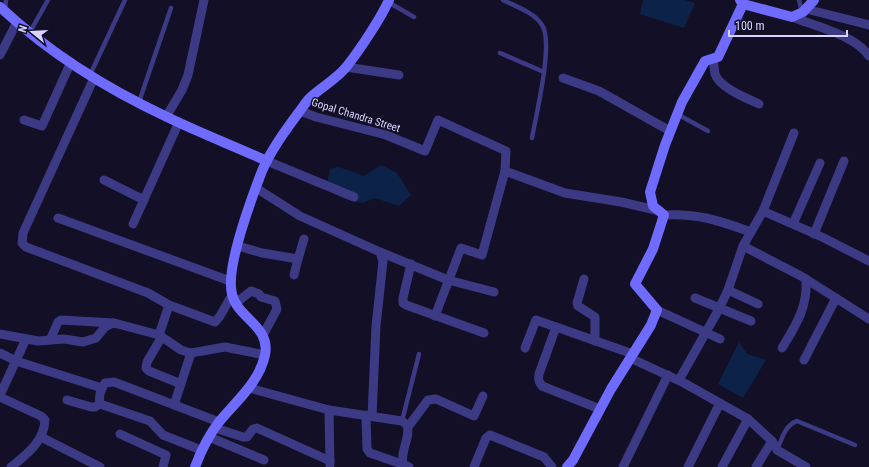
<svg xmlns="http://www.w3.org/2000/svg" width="869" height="467" font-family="'Roboto Condensed',sans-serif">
<rect width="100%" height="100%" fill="#130f26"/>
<g fill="#0c2248">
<path d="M643,0H684L695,3L684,28L640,14Z"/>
<path d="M381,165L397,173L411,195L399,206L375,198L362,203L342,198L326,188L330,169L339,167L364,176Z"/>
<path d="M739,342L747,354L766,360L743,398L718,384Z"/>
</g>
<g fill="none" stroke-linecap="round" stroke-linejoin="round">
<g stroke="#3d3a85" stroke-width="4.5">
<path d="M503,0C515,6 535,13 542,25C554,42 536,115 532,138"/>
<path d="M799,0L802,12"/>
<path d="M388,2L414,17"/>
<path d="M5,10L6,0"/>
<path d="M30,32L48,0"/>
<path d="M500,53L544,72"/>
<path d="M90,75L125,0"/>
<path d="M139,102L171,8"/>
<path d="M677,114L708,131"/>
<path d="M402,421L419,354"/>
<path d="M777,450C782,439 785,425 797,421L855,445"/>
</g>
<g stroke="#3d3a85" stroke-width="9">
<path d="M806,9L869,25"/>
<path d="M792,17C815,26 855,35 869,56"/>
<path d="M0,55L17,22"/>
<path d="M713,58C714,63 714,69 715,74C720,88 746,98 759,104"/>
<path d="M346,67L399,75"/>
<path d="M94,78L23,233L22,243L26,247L148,293L169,305L159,335"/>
<path d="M563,78L599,91L670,131"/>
<path d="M300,111L316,117L386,135L425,151L438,120L506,151L505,171L482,255L461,248L435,316"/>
<path d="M166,117L182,90L188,75L204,0"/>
<path d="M24,120L42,126L71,62"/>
<path d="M267,161L354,197"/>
<path d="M505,171L565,193L621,202L660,211"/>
<path d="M104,180L144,200"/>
<path d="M256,188L300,216L380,252L383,261L376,326L372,416"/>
<path d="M763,211L822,237L869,261"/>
<path d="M664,215C698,213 720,221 751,232"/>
<path d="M58,218L230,281"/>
<path d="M133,224L179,122"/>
<path d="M793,224L820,163"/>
<path d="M814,234L844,161"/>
<path d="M238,246L262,253L298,259L294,275"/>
<path d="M743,246L801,276L869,319"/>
<path d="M380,252L448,280L494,292"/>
<path d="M298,259L304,239"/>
<path d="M411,264L403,298V303L406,305L484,333"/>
<path d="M584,279L577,303L578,306L595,317V341"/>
<path d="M728,290L758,304"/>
<path d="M695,298L751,321"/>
<path d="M236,303L251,291L259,294L261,297L275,301L277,309L263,335"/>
<path d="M169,305L215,322L220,316L232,295"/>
<path d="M657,310L720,339"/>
<path d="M556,327L539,374C538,380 539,382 542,386L600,409"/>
<path d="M0,334L38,341L64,339L83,342L96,338L105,327L113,323L118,324L159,335L181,350L191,353L225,347L265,355"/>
<path d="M161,338L147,362L146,368L149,371L181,384"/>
<path d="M50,340L58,322L61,320L113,323"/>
<path d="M525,348L536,320L633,354"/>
<path d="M782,348C796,325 808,307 806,279"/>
<path d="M0,353L16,361L102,388"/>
<path d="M630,358L684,383L748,419L772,441L756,467"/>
<path d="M804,360L836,298"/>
<path d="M679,380L719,309L728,290L743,246L763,211L794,133"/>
<path d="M249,388L329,410L402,421L407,425C411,438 400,450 403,464L409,467"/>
<path d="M0,395L26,339"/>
<path d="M0,397L41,416L45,420C44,442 26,455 11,467"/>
<path d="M67,400L91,407H95L100,404"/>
<path d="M174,405L191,353"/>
<path d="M329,410L330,465"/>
<path d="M366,415L367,449L370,453L399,463"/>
<path d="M408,427L428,400L436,399L474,416L483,396"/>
<path d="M215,428L243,437H247L253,429L257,428L330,461"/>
<path d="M120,434L166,455L163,467"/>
<path d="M41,437L100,467"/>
<path d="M209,437L264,460"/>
<path d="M772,441L777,450L806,467"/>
<path d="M201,450L163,435L150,421L100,404C98,396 101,389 105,383L114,382L219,422"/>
<path d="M474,467L486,438L490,435L544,457L552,467"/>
<path d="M623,467L668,375"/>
<path d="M688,467L720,403"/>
<path d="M722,467L748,419"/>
</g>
<g stroke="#6f6bff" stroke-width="10">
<path d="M743,4L792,17L803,12L814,0"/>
<path d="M0,7C48,52 107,89 167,117C200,133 234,146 267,161"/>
<path d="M195,467C201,451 209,435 219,422C236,401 259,383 265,355C271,326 237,318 232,294C225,268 252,197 262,171C271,150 285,131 299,112C303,107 307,100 312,96C323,86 338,78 347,66C359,51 381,18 389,0"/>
<path d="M567,467L573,460L611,389L651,325L657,310L635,284L653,249L664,215L653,206L650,192L665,145L682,102L705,61L718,57L743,4L740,0"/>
</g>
</g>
<g text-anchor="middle" stroke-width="3" stroke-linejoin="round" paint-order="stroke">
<g font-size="11" fill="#d9d4ff" stroke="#130f26">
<text transform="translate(356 115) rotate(17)" y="4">Gopal Chandra Street</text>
</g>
</g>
<g transform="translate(32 32) rotate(288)" stroke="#130f26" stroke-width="3" paint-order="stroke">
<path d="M0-3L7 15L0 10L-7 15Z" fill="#d9d4ff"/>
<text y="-6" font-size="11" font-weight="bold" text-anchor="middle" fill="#d9d4ff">N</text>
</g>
<path d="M729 30v6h118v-6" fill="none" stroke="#d9d4ff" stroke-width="2"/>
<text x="735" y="30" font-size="12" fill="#d9d4ff" stroke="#130f26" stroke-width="3" paint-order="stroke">100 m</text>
</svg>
